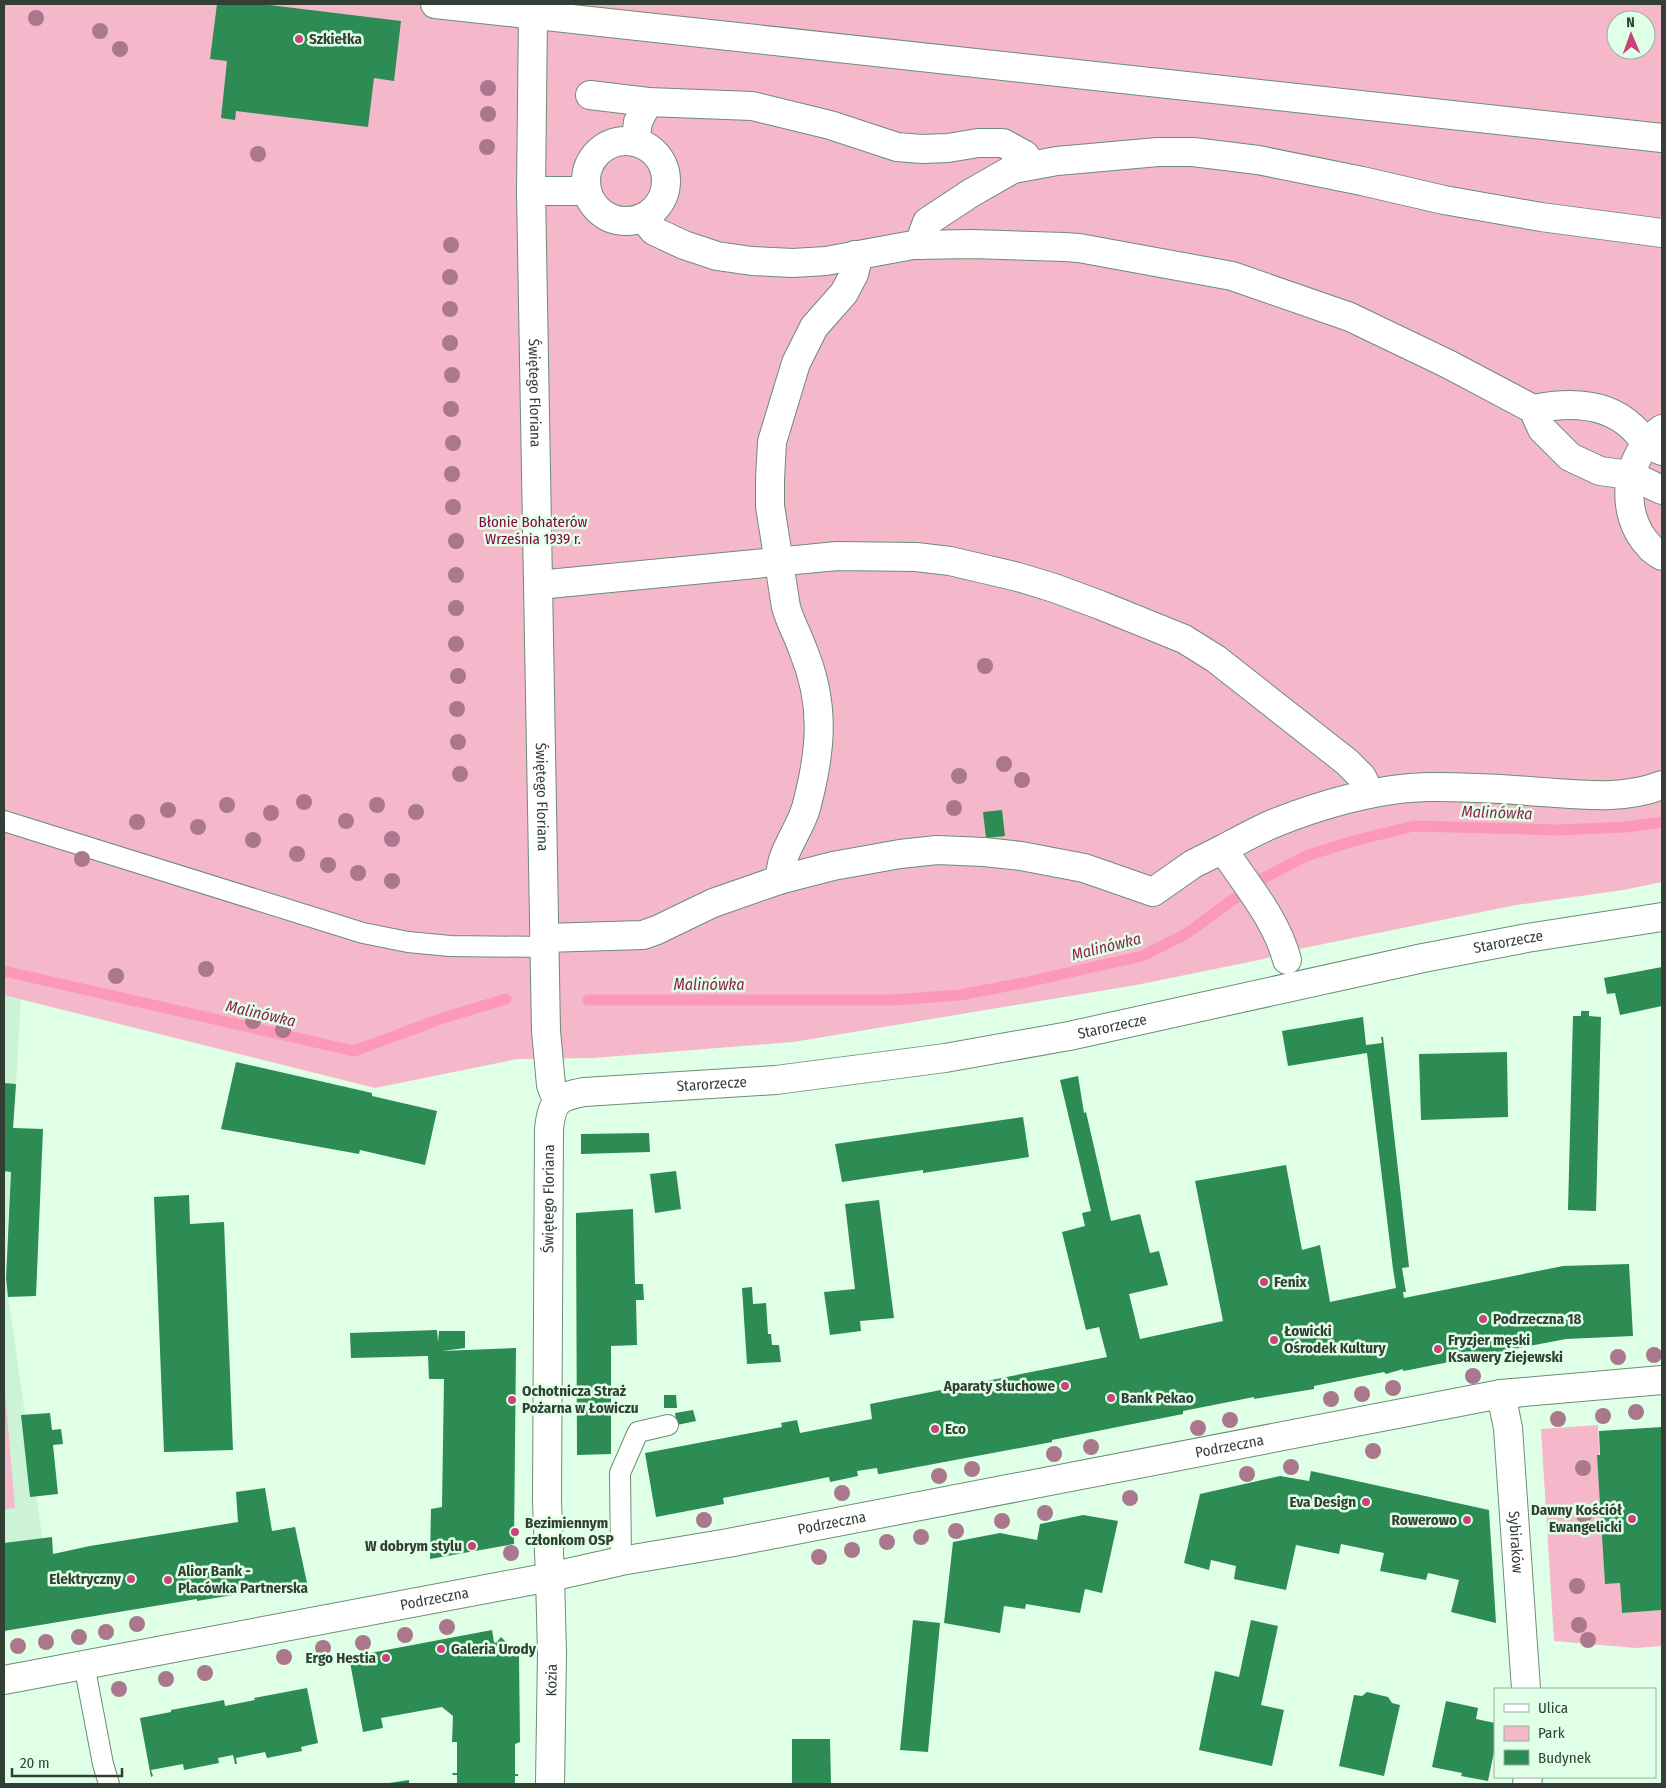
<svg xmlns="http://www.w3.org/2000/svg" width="1666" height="1788" font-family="'Fira Sans Condensed',sans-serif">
<rect width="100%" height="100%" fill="#dfffe7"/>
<path fill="#cdf3d7" d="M4,995L21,999L5,1272L54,1622L4,1631Z"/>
<g fill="#f5b7ca" fill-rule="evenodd">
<path d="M4,4H1662V882L1623,890L1516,905L1284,952L1264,959L1136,985L793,1042L593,1058L517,1059L375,1088L4,995ZM1616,20H1646V50H1616Z"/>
<path d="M4,1382L15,1508L4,1509Z"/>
<path d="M1598,1425L1605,1584L1620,1583L1622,1613L1662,1610V1646L1636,1648L1554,1641L1541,1429Z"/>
</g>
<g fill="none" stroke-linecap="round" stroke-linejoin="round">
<g stroke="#fc99ba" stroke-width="11">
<path d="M4,971L354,1051L443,1018L506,999"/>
<path d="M588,1000H893L960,995L1023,983L1142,956L1186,934L1260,880L1306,856L1353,841L1414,826L1559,830L1626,827L1662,822"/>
</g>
</g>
<g fill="#2c8c53">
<path d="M217,4H261L401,21L394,81L374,78L368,127L236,111L235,120L221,118L227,61L210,59Z"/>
<path d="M1002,810L1005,836L986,838L983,812Z"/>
<path d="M1662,967V1006L1620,1015L1615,993L1607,994L1604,978Z"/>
<path d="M1581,1011H1589V1016L1601,1017L1596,1211L1568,1210L1573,1016H1581Z"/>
<path d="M1363,1017L1366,1045L1382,1043L1381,1037H1383L1409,1267L1402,1268L1406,1292H1403L1404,1298L1563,1266L1629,1264L1633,1336L1566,1339L1514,1349V1351L1459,1363V1360L1409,1370L1403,1371V1369L1386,1374L1384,1372L1314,1386V1389L1254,1399V1397L1183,1411V1414L1052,1440V1442L880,1474H878L877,1468L857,1471L858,1476L830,1482L829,1477L769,1489L723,1498L724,1504L656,1517L645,1453L782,1427L781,1423L797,1420L800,1433L872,1419L870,1404L1107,1357L1099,1327L1086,1330L1062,1232L1085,1226L1082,1213L1091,1211L1060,1080L1078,1076L1084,1113L1086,1112L1111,1221L1140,1214L1150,1253L1159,1251L1168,1285L1129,1294L1140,1339L1223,1321L1195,1181L1286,1165L1302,1250L1320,1245L1330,1302L1396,1288L1393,1269L1367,1053L1288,1066L1282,1031Z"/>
<path d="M1507,1052L1508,1117L1421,1120L1419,1054Z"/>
<path d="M236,1062L372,1093V1096L437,1111L425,1165L360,1150L359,1154L221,1129Z"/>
<path d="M4,1083L16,1084L13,1128L43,1129L36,1296L8,1297L6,1278L11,1172L4,1171Z"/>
<path d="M1023,1117L1029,1157L923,1173V1170L842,1182L835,1144Z"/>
<path d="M649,1133L650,1152L581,1154V1134Z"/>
<path d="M676,1171L681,1209L655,1213L650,1174Z"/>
<path d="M189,1195L190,1224L224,1222L233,1450L164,1452L154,1197Z"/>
<path d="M879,1200L894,1318L860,1321L861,1331L830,1335L824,1292L855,1289L845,1204Z"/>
<path d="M633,1209L635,1284H643L644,1300H636L637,1345L611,1346V1454L577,1455L576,1213Z"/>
<path d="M752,1287L753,1304L766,1303L768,1334H771L772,1345H779L781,1362L747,1364L742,1288Z"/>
<path d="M437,1330L438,1342L439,1331H465V1348L442,1351L516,1348L514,1544L430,1559L431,1509L442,1507L444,1379H429L428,1356L351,1358L350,1333Z"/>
<path d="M664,1395H676L677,1408H664Z"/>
<path d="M693,1410L696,1421L677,1425L675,1413Z"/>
<path d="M50,1413L52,1430L61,1429L63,1444L53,1445L58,1494L30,1497L21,1415Z"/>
<path d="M1662,1427V1610L1622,1613L1620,1583L1605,1584L1597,1455H1600L1599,1431Z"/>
<path d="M1311,1471L1489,1510L1496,1623L1451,1612L1459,1580L1428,1573L1426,1580L1380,1571L1384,1553L1341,1544L1339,1554L1296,1545L1286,1590L1234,1579L1236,1566L1211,1560L1209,1570L1184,1563L1200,1494L1280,1476L1309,1481Z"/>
<path d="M265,1488L272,1531L295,1527L307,1583L197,1601V1599L4,1631V1543L52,1537L53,1554L90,1546L238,1522L236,1492Z"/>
<path d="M1083,1515L1118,1521L1102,1593L1085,1589L1080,1613L1026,1604L1025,1609L1004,1606L1000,1633L944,1623L953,1542L1000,1533L1037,1540L1040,1524Z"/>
<path d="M913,1620L940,1623L928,1752L900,1750Z"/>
<path d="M1251,1620L1278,1626L1261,1705L1284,1710L1272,1766L1199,1750L1215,1671L1239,1677Z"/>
<path d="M492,1630L494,1642L496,1643L501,1637L511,1647L506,1653L511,1656H519L520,1742L515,1744V1774H518V1776H515V1784H457V1775H453L452,1773H457V1742H452L453,1716L442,1707L381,1718L383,1728L363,1732L349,1657Z"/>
<path d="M307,1688L318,1743L301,1747L302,1751L267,1758L265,1752L236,1758L237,1764H235L233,1755L218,1758L219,1763L184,1770L183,1764L151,1770L153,1776L151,1777L140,1718L171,1712V1710L224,1700L225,1706L255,1700L254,1698Z"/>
<path d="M1367,1692L1388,1697L1392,1703L1400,1705L1384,1776L1339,1766L1354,1695L1362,1696Z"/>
<path d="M1446,1701L1478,1708L1476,1719L1495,1723V1747L1488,1781L1461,1776L1462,1773L1432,1767Z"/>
<path d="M792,1739H830L831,1784H792Z"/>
<path d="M409,1780V1784H389V1783Z"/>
</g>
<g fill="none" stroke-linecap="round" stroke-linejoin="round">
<g stroke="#6e8c76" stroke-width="22">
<g id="lane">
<path d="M4,821L363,933L408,942L450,946L545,947"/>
<path d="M621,1561L620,1473L638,1432L668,1425"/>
<path d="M84,1664L103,1764L109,1784"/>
</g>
</g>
<g stroke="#6e8c76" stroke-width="30">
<g id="street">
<path d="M435,4L1662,138"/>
<path id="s1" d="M533,15L531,191L546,1031L551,1085L557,1101"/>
<path d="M590,95L648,102L638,122L635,142"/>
<path d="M648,102L752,106L830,125L897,147L922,149L948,148L978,143H1003L1025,155L1031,165"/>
<circle cx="626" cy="181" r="40"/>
<path d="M531,191H587"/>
<path d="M643,218L654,231L684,245L717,256L752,261L793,263L826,261L913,245L972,244L1064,247L1079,248L1232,276L1350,317L1448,364L1533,409L1542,429L1570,457L1600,471L1630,475L1662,490"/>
<path d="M921,245L923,233L927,222L971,193L1013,169L1057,161L1158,152H1193L1258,160L1362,181L1444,200L1541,217L1662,233"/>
<path d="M1533,409C1567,402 1605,401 1632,427C1637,431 1640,437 1645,441C1649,446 1656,448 1662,451"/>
<path d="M1662,429C1624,454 1618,515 1650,547C1653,551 1658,553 1662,556"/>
<path d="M538,585L837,556L916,557L950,561L1018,577L1054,588L1100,605L1184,639L1216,659L1347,762L1362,777L1370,793"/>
<path d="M1223,849C1238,841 1254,832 1270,825C1318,805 1380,787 1432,787C1469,787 1506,789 1542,792C1582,795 1624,800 1662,785"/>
<path d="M779,880L833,866L900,854L937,850L984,852L1021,856L1084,868L1153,892L1193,864L1223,849C1246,885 1276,918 1287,960"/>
<path d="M544,938L643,935L657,930L713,903L779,880C781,872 781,864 784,857C790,840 801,825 806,808C821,752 826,705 803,650C798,635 790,622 786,607L770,506V479L772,442L796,363L814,327L844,293L854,274L856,266L855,255"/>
<path id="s2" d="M1501,1394L1508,1428L1526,1689"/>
<path id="s3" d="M550,1784L552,1653L550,1577L621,1561L728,1543L1501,1394L1662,1380"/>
<path d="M1527,1784L1528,1777"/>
</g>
</g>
<g stroke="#6e8c76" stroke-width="30">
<g id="secondary">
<path id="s4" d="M4,1680L550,1577L547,1502L549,1129C552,1102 557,1097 584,1092L776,1080L945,1058L1069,1036L1423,958L1527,938L1662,917"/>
</g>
</g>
<use href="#lane" stroke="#fff" stroke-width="20"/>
<use href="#street" stroke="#fff" stroke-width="28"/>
<use href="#secondary" stroke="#fff" stroke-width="28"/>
</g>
<g fill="#ab778d">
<circle cx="36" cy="18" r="8"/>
<circle cx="100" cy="31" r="8"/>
<circle cx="120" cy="49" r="8"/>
<circle cx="488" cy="88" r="8"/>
<circle cx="488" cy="114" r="8"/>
<circle cx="487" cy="147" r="8"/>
<circle cx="258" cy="154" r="8"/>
<circle cx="451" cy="245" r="8"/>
<circle cx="450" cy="277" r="8"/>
<circle cx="450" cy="309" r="8"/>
<circle cx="450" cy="343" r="8"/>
<circle cx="452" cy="375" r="8"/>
<circle cx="451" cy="409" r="8"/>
<circle cx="453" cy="443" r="8"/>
<circle cx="452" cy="474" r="8"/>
<circle cx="453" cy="507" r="8"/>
<circle cx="456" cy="541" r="8"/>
<circle cx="456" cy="575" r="8"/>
<circle cx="456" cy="608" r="8"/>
<circle cx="456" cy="644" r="8"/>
<circle cx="985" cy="666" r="8"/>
<circle cx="458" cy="676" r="8"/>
<circle cx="457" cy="709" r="8"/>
<circle cx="458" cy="742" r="8"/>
<circle cx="1004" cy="764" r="8"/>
<circle cx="460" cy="774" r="8"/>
<circle cx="959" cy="776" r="8"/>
<circle cx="1022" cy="780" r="8"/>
<circle cx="304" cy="802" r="8"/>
<circle cx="227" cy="805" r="8"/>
<circle cx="377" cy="805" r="8"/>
<circle cx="954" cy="808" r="8"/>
<circle cx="168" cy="810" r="8"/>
<circle cx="416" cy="812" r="8"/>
<circle cx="271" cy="813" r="8"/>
<circle cx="346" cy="821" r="8"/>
<circle cx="137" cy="822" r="8"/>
<circle cx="198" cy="827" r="8"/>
<circle cx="392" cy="839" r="8"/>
<circle cx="253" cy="840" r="8"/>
<circle cx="297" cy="854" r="8"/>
<circle cx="82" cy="859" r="8"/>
<circle cx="328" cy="865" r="8"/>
<circle cx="358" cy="873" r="8"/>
<circle cx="392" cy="881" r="8"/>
<circle cx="206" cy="969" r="8"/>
<circle cx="116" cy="976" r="8"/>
<circle cx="253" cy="1021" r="8"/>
<circle cx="283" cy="1030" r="8"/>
<circle cx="1654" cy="1355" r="8"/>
<circle cx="1618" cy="1357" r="8"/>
<circle cx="1473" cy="1376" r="8"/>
<circle cx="1393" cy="1388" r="8"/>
<circle cx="1362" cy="1394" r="8"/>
<circle cx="1331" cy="1399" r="8"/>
<circle cx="1636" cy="1412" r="8"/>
<circle cx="1603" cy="1416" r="8"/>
<circle cx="1558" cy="1419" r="8"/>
<circle cx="1230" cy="1420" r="8"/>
<circle cx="1198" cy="1428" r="8"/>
<circle cx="1091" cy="1447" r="8"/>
<circle cx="1373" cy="1451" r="8"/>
<circle cx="1054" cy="1454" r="8"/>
<circle cx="1291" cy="1467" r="8"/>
<circle cx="1583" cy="1468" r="8"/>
<circle cx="972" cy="1469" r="8"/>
<circle cx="1247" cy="1474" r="8"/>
<circle cx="939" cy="1476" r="8"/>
<circle cx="842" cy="1493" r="8"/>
<circle cx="1130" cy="1498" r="8"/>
<circle cx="1045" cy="1513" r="8"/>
<circle cx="1584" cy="1515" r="8"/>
<circle cx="704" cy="1520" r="8"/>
<circle cx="1002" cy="1521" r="8"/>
<circle cx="956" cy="1531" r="8"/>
<circle cx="921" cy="1537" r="8"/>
<circle cx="887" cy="1542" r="8"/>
<circle cx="852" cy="1550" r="8"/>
<circle cx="511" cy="1553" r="8"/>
<circle cx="819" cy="1557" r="8"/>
<circle cx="1577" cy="1586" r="8"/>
<circle cx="137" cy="1624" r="8"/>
<circle cx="1579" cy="1625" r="8"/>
<circle cx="447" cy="1627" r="8"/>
<circle cx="106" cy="1632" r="8"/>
<circle cx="405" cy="1635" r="8"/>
<circle cx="79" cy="1637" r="8"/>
<circle cx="1588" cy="1640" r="8"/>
<circle cx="46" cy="1642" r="8"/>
<circle cx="363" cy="1643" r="8"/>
<circle cx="18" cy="1646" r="8"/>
<circle cx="323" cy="1648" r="8"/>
<circle cx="284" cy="1657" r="8"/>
<circle cx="205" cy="1673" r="8"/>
<circle cx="166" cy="1679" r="8"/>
<circle cx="119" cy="1689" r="8"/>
</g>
<g fill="#cc427b" stroke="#dfffe7" stroke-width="2">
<circle cx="299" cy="39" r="5"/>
<circle cx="1264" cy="1282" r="5"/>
<circle cx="1483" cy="1319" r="5"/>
<circle cx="1274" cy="1340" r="5"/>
<circle cx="1438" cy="1349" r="5"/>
<circle cx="1065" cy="1386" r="5"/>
<circle cx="1111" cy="1398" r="5"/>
<circle cx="512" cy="1400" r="5"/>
<circle cx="935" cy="1429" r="5"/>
<circle cx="1366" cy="1502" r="5"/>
<circle cx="1632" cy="1519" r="5"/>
<circle cx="1467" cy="1520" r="5"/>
<circle cx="515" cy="1532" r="5"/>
<circle cx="472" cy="1546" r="5"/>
<circle cx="131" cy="1579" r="5"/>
<circle cx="168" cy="1580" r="5"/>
<circle cx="441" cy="1649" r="5"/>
<circle cx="386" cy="1658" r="5"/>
</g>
<g text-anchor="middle" stroke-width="5" stroke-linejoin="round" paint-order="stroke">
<g font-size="15" font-weight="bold" fill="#323f35" stroke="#dfffe7" text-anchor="start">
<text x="309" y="44">Szkiełka</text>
<text x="1274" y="1287">Fenix</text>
<text x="1493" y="1324">Podrzeczna 18</text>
<text x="1284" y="1336">Łowicki<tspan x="1284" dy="17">Ośrodek Kultury</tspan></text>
<text x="1448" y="1345">Fryzjer męski<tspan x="1448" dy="17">Ksawery Ziejewski</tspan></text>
<text x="1055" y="1391" text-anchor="end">Aparaty słuchowe</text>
<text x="522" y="1396">Ochotnicza Straż<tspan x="522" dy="17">Pożarna w Łowiczu</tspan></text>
<text x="1121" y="1403">Bank Pekao</text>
<text x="945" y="1434">Eco</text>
<text x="1356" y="1507" text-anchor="end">Eva Design</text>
<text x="1622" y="1515" text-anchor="end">Dawny Kościół<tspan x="1622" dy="17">Ewangelicki</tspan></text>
<text x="1457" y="1525" text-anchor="end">Rowerowo</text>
<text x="525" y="1528">Bezimiennym<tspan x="525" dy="17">członkom OSP</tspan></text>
<text x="462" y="1551" text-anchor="end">W dobrym stylu</text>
<text x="178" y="1576">Alior Bank -<tspan x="178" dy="17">Placówka Partnerska</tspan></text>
<text x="121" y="1584" text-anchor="end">Elektryczny</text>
<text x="451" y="1654">Galeria Urody</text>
<text x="376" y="1663" text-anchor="end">Ergo Hestia</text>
</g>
<g font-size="15" fill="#323f35" stroke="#dfffe7">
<text dy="5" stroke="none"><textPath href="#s1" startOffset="378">Świętego Floriana</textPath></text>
<text dy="5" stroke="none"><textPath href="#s1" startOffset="782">Świętego Floriana</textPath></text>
<text dy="5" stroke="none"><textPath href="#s4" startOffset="1999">Starorzecze</textPath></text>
<text dy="5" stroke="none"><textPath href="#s4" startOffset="1594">Starorzecze</textPath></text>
<text dy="5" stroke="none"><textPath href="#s4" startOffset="1189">Starorzecze</textPath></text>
<text dy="5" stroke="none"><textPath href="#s4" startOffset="934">Świętego Floriana</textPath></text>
<text dy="5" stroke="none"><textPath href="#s3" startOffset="899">Podrzeczna</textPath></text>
<text dy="5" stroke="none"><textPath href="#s3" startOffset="494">Podrzeczna</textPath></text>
<text dy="5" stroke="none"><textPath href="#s2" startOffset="149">Sybiraków</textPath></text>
<text dy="5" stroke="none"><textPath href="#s4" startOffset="438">Podrzeczna</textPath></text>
<text dy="5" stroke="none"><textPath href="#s3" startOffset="104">Kozia</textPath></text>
</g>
<g font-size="15" fill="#800844" stroke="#dfffe7">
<text x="533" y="527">Błonie Bohaterów<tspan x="533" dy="17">Września 1939 r.</tspan></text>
</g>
<g font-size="16" font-style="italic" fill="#922052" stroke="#dfffe7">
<text transform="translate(1497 812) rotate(2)" y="6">Malinówka</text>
<text transform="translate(1106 946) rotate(-14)" y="6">Malinówka</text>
<text x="709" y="990">Malinówka</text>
<text transform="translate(261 1013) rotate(13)" y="6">Malinówka</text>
</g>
</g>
<rect width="1666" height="1788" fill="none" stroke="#323f35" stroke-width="10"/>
<rect x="1494" y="1688" width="162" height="90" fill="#dfffe7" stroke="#9ab2a0"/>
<rect x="1504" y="1704" width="25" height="8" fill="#ffffff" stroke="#9ab2a0"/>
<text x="1538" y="1713" font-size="15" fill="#323f35">Ulica</text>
<rect x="1504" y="1726" width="25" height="15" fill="#f5b7ca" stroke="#9ab2a0"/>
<text x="1538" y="1738" font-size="15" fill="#323f35">Park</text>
<rect x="1504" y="1750" width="25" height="15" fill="#2c8c53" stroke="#9ab2a0"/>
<text x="1538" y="1763" font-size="15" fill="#323f35">Budynek</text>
<g transform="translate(1631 35) rotate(358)"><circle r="24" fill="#dfffe7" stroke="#9ab2a0"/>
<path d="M0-4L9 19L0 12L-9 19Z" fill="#cc427b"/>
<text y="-8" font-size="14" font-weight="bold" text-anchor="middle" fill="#323f35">N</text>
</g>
<path d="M12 1768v8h110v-8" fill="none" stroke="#323f35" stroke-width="2.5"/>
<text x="20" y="1768" font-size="15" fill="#323f35" stroke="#dfffe7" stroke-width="4" paint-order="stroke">20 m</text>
</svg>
